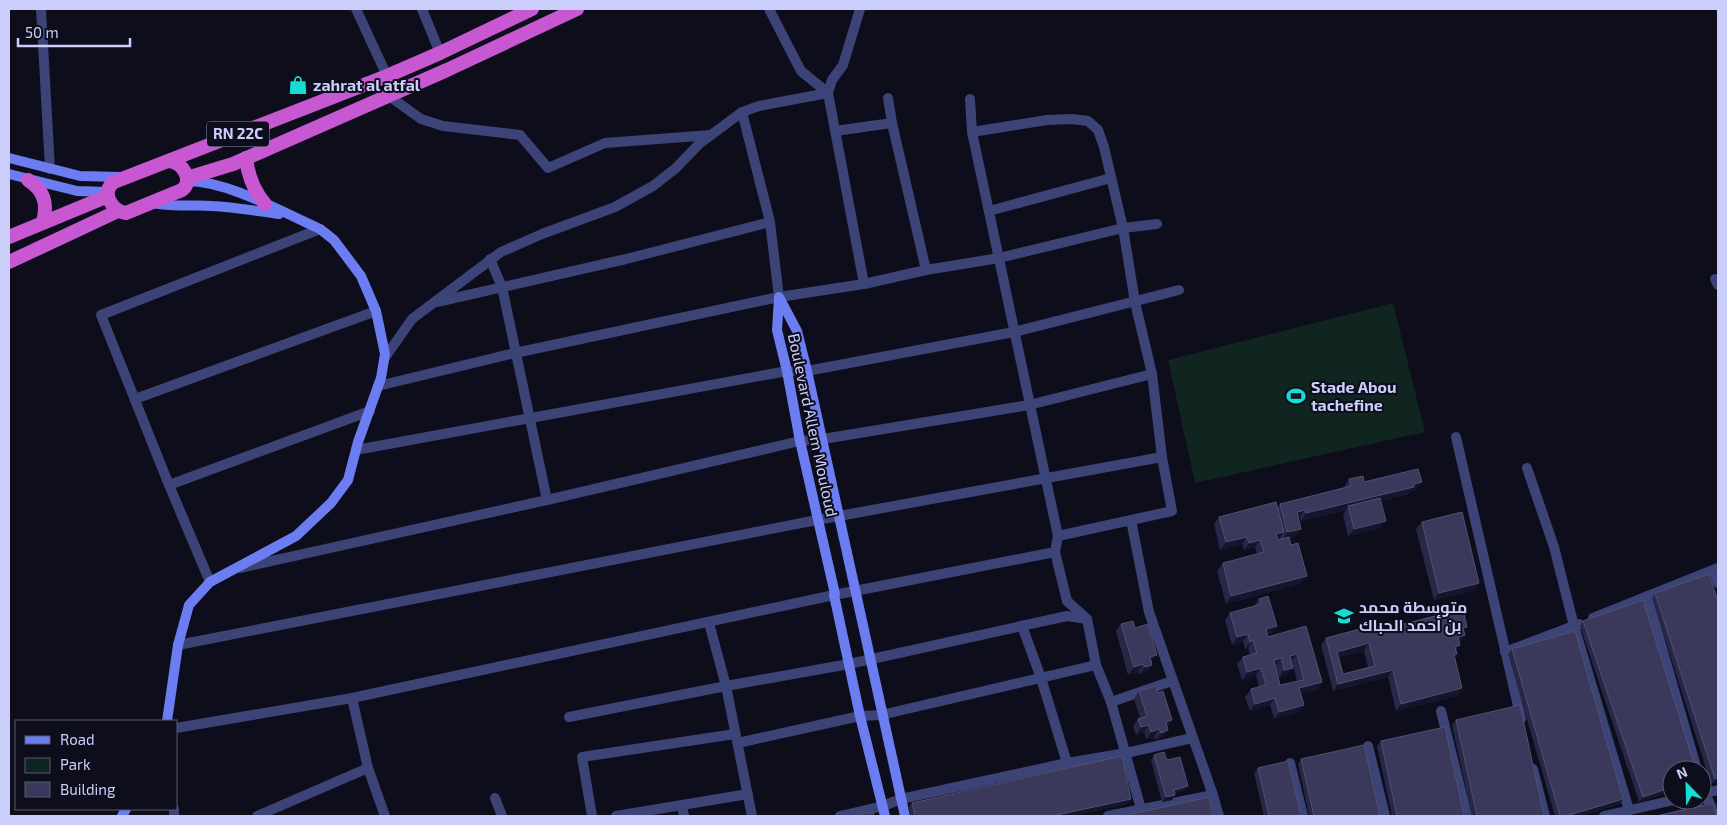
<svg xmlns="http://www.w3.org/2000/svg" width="1727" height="825" font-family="'Exo 2',Cairo,sans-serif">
<rect width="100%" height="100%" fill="#0d0d1b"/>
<path fill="#102420" d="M1393,303L1425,432L1195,483L1168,360Z"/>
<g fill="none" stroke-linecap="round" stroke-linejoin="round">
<g stroke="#3c4376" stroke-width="10">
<path d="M41,9L50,169"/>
<path d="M356,9L387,76"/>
<path d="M422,9L440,53"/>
<path d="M769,9L801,71L828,93"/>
<path d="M860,9L843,65L832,80L828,93L864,284"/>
<path d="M389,96L421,119L443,126L520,135L548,168L605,143L711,135"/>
<path d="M888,98L892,123L926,270"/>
<path d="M970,99L972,132L1058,536L1055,552L1067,601L1087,619L1096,665L1111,702L1141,809"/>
<path d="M742,112L770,222L779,297"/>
<path d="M835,131L892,123"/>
<path d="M972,132L1047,120L1072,119L1088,121L1098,130L1104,147L1123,228L1135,302L1152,374L1162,457L1172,511L1058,536"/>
<path d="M989,211L1111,178"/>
<path d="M490,259L502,287L547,500"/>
<path d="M1715,279L1718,285"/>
<path d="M437,302L626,259L770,222"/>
<path d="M384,359L412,319L501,252L542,234L615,207L653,186L676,168L699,144L742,112L759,106L828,93"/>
<path d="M378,386L515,353L779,297L864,284L926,270L999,258L1123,228L1157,224"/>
<path d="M135,399L376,311"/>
<path d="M1456,437L1521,719"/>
<path d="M356,450L787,371H807L1014,332L1179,290"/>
<path d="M1527,468L1554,547L1574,626L1629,810"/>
<path d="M169,485L370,411"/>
<path d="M1131,520L1149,612L1213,795L1219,816"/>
<path d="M240,568L547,500L800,441L823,439L1029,405L1152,374"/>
<path d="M1714,570L1718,583"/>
<path d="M210,582L169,485L101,315L320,229"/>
<path d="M1647,596L1697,770"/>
<path d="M1593,618L1718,568"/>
<path d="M709,623L726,686L752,816"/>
<path d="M1022,626L1041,678L1067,763"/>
<path d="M178,645L817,520L1162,457"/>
<path d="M1505,652L1579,624"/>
<path d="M352,698L368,768L385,816"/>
<path d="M1111,702L1172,681"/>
<path d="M1441,711L1467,816"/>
<path d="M569,717L726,686L849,664L1067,616L1087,619"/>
<path d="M176,728L352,698L834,595L1055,552"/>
<path d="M738,743L860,716L881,715L1096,665"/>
<path d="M1368,746L1385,816"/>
<path d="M1290,763L1303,816"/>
<path d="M1533,769L1545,816"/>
<path d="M1702,786L1715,816"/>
<path d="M1702,794L1718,790"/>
<path d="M495,798L502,816"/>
<path d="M682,806L684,816"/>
<path d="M174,809V816"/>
<path d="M257,816L368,768"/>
<path d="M592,816L582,757L735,734"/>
<path d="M616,816L748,794"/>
<path d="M840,816L883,806L901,799L1067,763L1126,753L1192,738"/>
<path d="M1108,816L1213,795"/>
<path d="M1604,816L1674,800"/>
</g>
<g stroke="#6b7df1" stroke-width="10">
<path d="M9,158L80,176L121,177"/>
<path d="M9,174L77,191L108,192"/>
<path d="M153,203C173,208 192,204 212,206C234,207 256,211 279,214"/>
<path d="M779,297L797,331L807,371C841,519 871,668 905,816"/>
<path d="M779,298L777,330L787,371L800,441L835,594L834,595L860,716L885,816"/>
<path d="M167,721L178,645L189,605L210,582L296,536L331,503L348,480L358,442L381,378L385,354L376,311L361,276L334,240L320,229C282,212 230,182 189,181"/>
<path d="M122,816L126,809"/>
</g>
<g stroke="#c858d2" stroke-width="14">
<path d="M246,158C248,176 253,190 265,204"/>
<path d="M170,161C183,163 194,181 182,190L126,213C112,211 100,192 114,182L387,76L440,53L532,9"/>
<path d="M187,178L233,164L447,70L577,9"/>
<path d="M28,180C44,190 48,204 43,222"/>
<path d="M9,237L108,196"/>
<path d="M9,262L118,211"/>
</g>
</g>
<g fill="#282747" fill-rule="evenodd">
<path d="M1349,479L1364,482H1422L1416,490L1411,491L1409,494L1381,501L1380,528L1348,536L1343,514L1346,510L1301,521L1300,517H1298L1296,536L1289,538L1302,583L1226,604L1217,571L1223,563L1257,554L1255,547L1244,550L1242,544L1220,550L1214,524L1219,517L1278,507L1280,504L1344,488V487Z"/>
<path d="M1422,522L1479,583L1474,590L1434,600L1416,529Z"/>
<path d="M1655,593L1718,601V781L1711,784L1652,598Z"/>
<path d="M1259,599L1272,633L1267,634L1268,637L1306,626L1322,682L1317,690L1301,694L1304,705L1299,712L1274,719L1270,705L1250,711L1245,697L1251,689L1259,687L1256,675L1242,680L1237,664L1243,657L1250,655L1248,648L1245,649L1243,641L1232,645L1225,620L1230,613L1254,606ZM1291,661H1292L1297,681L1280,685L1275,666H1276L1279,677L1287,675Z"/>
<path d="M1583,621L1672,770V791L1639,802L1580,626Z"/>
<path d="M1121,624L1135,628L1152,662L1147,672L1140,674L1138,672L1128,675L1116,631Z"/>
<path d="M1372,632H1464L1465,635L1459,643L1460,645L1456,651L1455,657L1462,688L1457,696L1396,711L1388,677L1333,691L1321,645L1326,638ZM1364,651L1368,667L1343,674L1339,657Z"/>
<path d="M1512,649L1623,799L1620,804L1579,816H1555L1508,654Z"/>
<path d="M1139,691L1172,720L1167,727L1163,737L1155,740L1154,737L1146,739L1144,732L1136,735L1133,726L1138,719L1140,718L1134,699Z"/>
<path d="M1456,720L1544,816H1472L1452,725Z"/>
<path d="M1381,741L1464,816H1392L1377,746Z"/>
<path d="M1154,755L1167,760L1184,790L1175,793L1172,800L1162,802L1151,760Z"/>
<path d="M1301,759L1380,816H1309L1298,764Z"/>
<path d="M1258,768L1301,816H1264L1254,773Z"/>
<path d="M1718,800V815L1716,804Z"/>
<path d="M912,803L1127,804L1070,816H910L908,808Z"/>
</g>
<g fill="#16152e">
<path d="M1422,482L1416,490L1411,491L1409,494L1349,509L1348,506L1346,510L1301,521L1306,513Z"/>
<path d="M1305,510L1300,517L1292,519L1297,512Z"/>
<path d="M1386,521L1380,528L1348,536L1354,529Z"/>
<path d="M1301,529L1296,536L1282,540L1287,532Z"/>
<path d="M1284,532L1279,539L1271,541L1276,534Z"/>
<path d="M1247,537L1242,544L1220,550L1226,542Z"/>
<path d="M1260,540L1255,547L1244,550L1249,543Z"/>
<path d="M1307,576L1302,583L1226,604L1231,596Z"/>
<path d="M1479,583L1474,590L1434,600L1439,593Z"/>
<path d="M1277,626L1272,633L1260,636L1266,629Z"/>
<path d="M1248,634L1243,641L1232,645L1237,637Z"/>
<path d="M1465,635L1460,643L1453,644L1458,637Z"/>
<path d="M1253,640L1248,648L1245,649L1250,642Z"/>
<path d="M1369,643L1364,651L1332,659L1337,652Z"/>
<path d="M1460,645L1455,653V647Z"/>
<path d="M1297,654L1292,661L1284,663L1290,656Z"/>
<path d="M1157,655L1151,662L1150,657Z"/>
<path d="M1282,658L1276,666L1269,667L1274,660Z"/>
<path d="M1143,664L1138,672L1128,675L1134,667Z"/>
<path d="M1152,665L1147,672L1140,674L1145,667Z"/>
<path d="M1261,668L1256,675L1242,680L1247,672Z"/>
<path d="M1293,668L1287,675L1279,677L1284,670Z"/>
<path d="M1393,670L1388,677L1333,691L1338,684Z"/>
<path d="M1322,682L1317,690L1294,696L1299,688Z"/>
<path d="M1462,688L1457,696L1396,711L1401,704Z"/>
<path d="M1275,698L1270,705L1250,711L1255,704Z"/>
<path d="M1304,705L1299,712L1274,719L1279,712Z"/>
<path d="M1172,720L1167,728L1166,722Z"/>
<path d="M1149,725L1144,732L1136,735L1141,727Z"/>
<path d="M1159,729L1154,737L1146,739L1151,732Z"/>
<path d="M1168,730L1163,737L1155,740L1161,733Z"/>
<path d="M1718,777V781L1711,784L1715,779Z"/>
<path d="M1188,786L1184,790L1170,794L1174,790Z"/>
<path d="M1672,787V791L1639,802L1643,797Z"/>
<path d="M1175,795L1172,800L1162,802L1166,797Z"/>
<path d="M1131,799L1127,804L1070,816H1052Z"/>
<path d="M1623,799L1620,804L1579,816H1566Z"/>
</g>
<g fill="#3a395b" stroke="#505074" fill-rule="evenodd">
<path d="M1418,469L1422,482L1414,484V487L1306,513L1305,510L1297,512L1301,529L1287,532L1280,504L1351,486L1349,479L1363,476L1364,482Z"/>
<path d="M1380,498L1386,521L1354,529L1348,506Z"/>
<path d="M1276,502L1284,532L1276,534L1278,540L1289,537L1291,545L1298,543L1307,576L1231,596L1223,563L1264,552L1260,540L1249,543L1247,537L1226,542L1219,517Z"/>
<path d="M1462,512L1479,583L1439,593L1422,522Z"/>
<path d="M1709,574L1718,601V777L1715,779L1655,593Z"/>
<path d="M1268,596L1277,626L1266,629L1268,637L1306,626L1322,682L1299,688L1304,705L1279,712L1275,698L1255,704L1251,689L1266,685L1261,668L1247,672L1243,657L1257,653L1253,640L1250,642L1248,634L1237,637L1230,613L1261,604L1259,599ZM1297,654L1304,680L1280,685L1274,660L1282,658L1284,670L1293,668L1290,656Z"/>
<path d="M1643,600L1696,770H1672V787L1643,797L1583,621Z"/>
<path d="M1463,609L1467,627L1463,628L1465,635L1458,637L1460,645L1455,647L1457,654L1454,655L1462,688L1401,704L1393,670L1338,684L1326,638L1371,626L1372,632ZM1369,643L1375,666L1343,674L1337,652Z"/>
<path d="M1133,621L1135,628L1148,624L1157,655L1150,657L1152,665L1145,667L1143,664L1134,667L1121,624Z"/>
<path d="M1575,631L1623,799L1566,816H1560L1512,649Z"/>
<path d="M1156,686L1158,693L1163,691L1172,720L1166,722L1168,730L1161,733L1159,729L1151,732L1149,725L1141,727L1138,719L1147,716L1139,691Z"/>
<path d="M1520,705L1544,816H1477L1456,720Z"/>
<path d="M1445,727L1464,816H1397L1381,741Z"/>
<path d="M1364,745L1380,816H1314L1301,759Z"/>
<path d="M1164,752L1167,760L1180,757L1188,786L1174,790L1175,795L1166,797L1154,755Z"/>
<path d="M1122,756L1131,799L1052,816H915L912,803Z"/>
<path d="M1288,761L1301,816H1269L1258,768Z"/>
<path d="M1209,797L1213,816H1123Z"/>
<path d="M1713,803L1716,816H1656Z"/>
<path d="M873,812L874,816H849Z"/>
</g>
<defs>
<g id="shop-bare" transform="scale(1.5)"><path d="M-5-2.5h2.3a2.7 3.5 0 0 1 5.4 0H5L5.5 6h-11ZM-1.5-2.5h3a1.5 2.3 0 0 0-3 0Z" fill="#15ddd2" stroke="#0d0d1b" stroke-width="2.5" paint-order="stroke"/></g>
<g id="stadium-bare" transform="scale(1.5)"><path d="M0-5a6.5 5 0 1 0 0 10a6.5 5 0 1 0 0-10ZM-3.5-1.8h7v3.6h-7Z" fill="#15ddd2" stroke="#0d0d1b" stroke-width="2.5" paint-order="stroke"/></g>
<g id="school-bare" transform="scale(1.5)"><path d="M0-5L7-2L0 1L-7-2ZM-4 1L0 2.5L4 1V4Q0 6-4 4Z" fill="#15ddd2" stroke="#0d0d1b" stroke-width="2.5" paint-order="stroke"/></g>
</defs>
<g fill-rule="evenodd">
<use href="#shop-bare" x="298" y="85"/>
<use href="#stadium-bare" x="1296" y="396"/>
<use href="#school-bare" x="1344" y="616"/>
</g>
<g text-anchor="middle" stroke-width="4" stroke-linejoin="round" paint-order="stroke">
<rect fill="#0d0d1b" stroke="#9293b7" stroke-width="1" x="207" y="121.5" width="62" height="25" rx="4"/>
<g font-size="15" font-weight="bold" fill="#cbcdfa">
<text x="238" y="139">RN 22C</text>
</g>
<g font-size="16" font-weight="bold" fill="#cbcdfa" stroke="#0d0d1b" text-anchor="start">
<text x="313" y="91">zahrat al atfal</text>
<text x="1311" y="393">Stade Abou<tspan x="1311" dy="18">tachefine</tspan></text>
<text x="1359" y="613">متوسطة محمد<tspan x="1359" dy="18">بن أحمد الحباك</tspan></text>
</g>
<g font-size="16" fill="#cbcdfa" stroke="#0d0d1b">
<text transform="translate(813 425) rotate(78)" y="6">Boulevard Allem Mouloud</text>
</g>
</g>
<rect width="1727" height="825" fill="none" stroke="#cbcdfa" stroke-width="20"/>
<rect x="15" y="720" width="162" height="90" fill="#0d0d1b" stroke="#595a74"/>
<rect x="25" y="736" width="25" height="8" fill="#6b7df1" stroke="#595a74"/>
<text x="60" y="745" font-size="15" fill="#cbcdfa">Road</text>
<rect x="25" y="758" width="25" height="15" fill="#102420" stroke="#595a74"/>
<text x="60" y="770" font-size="15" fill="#cbcdfa">Park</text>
<rect x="25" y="782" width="25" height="15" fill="#3a395b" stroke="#595a74"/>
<text x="60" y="795" font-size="15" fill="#cbcdfa">Building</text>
<g transform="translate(1687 785) rotate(337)"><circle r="24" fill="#0d0d1b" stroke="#595a74"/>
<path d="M0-4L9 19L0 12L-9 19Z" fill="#15ddd2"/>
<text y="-8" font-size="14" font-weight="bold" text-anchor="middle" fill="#cbcdfa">N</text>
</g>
<path d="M18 38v8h112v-8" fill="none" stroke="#cbcdfa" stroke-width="2.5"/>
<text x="25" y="38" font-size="15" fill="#cbcdfa" stroke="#0d0d1b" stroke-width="4" paint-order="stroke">50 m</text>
</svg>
